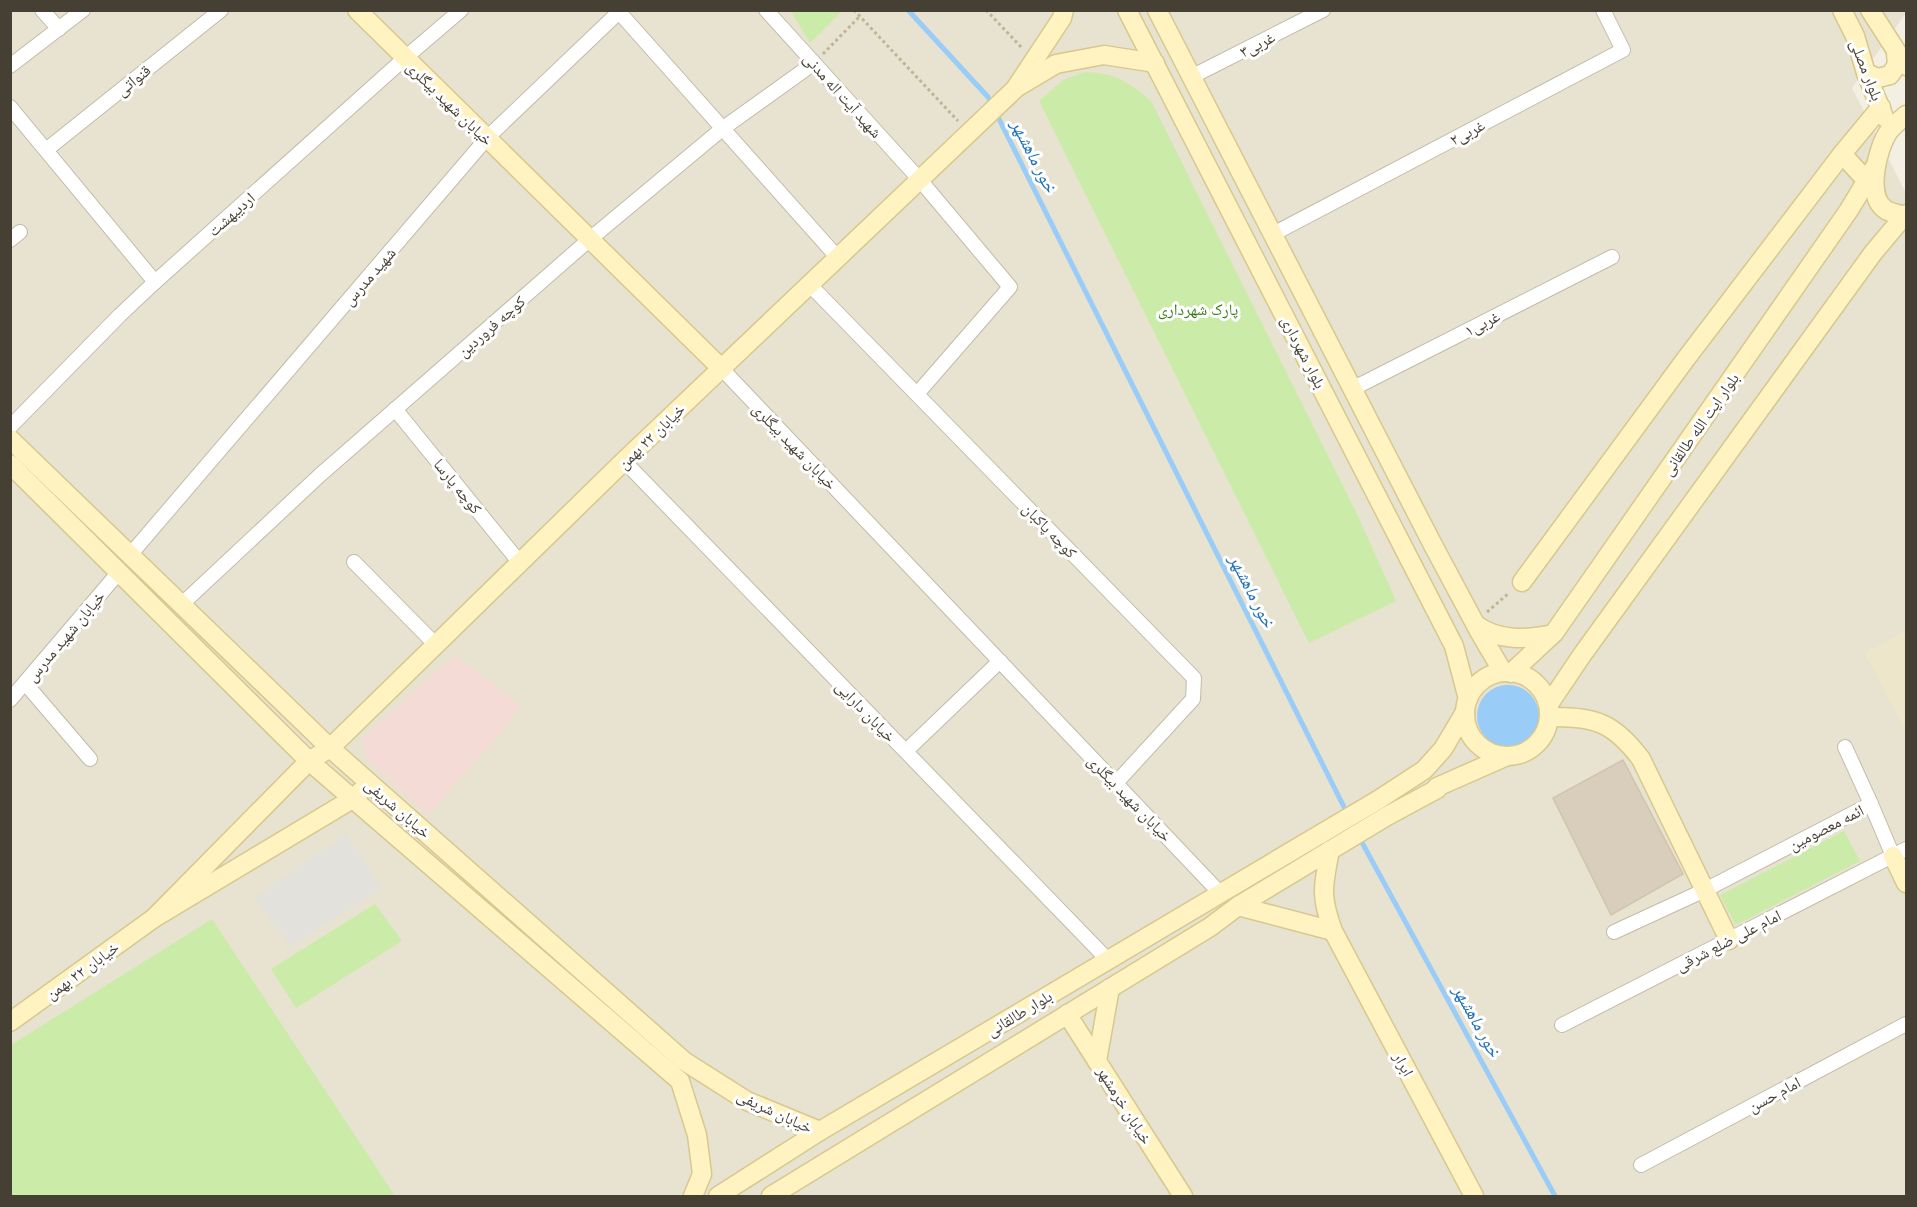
<svg xmlns="http://www.w3.org/2000/svg" width="1917" height="1207" font-family="Ubuntu,'Noto Naskh Arabic',sans-serif">
<rect width="100%" height="100%" fill="#f3efe3"/>
<path fill="#e8e2d1" d="M10,11H1906V13L1852,88L1906,193V1196H11Z"/>
<path fill="#eee6cb" d="M1906,631V732L1865,653Z"/>
<path fill="#f5dbd5" d="M455,655L520,705L500,734L427,815L366,758L363,738Z"/>
<g fill="#caeca8">
<path d="M791,11H842L810,43Z"/>
<path d="M1085,72C1116,73 1128,82 1151,101L1358,516L1396,601L1309,643L1039,101L1063,80Z"/>
<path d="M1844,831L1860,861L1736,925L1720,895Z"/>
<path d="M375,904L402,941L296,1008L271,969Z"/>
<path d="M212,919L395,1196H11V1045Z"/>
</g>
<path fill="#e3e1dc" d="M347,834L381,889L291,946L254,898Z"/>
<circle fill="#99ccf6" cx="1508" cy="716" r="31"/>
<g fill="none" stroke-linecap="round" stroke-linejoin="round">
<g stroke="#99ccf6" stroke-width="5">
<path d="M908,10L988,97L992,105"/>
<path d="M996,113L1348,815"/>
<path d="M1359,837L1555,1196"/>
</g>
</g>
<path fill="#d9cebb" stroke="#d1c4aa" stroke-width="1.5" d="M1623,760L1683,874L1611,915L1553,798Z"/>
<g fill="none" stroke-linecap="round" stroke-linejoin="round">
<g stroke="#c2bba8" stroke-width="16">
<g id="street">
<path d="M42,10L59,29"/>
<path d="M766,10L920,180L1010,287L917,394"/>
<path d="M619,12L838,258"/>
<path d="M10,66L83,10"/>
<path d="M1191,77L1323,10"/>
<path d="M10,107L155,282"/>
<path d="M46,150L221,10"/>
<path d="M1273,234L1623,50L1603,10"/>
<path d="M10,240L20,232"/>
<path d="M810,285L1194,678L1193,699L1116,783"/>
<path d="M722,369L1220,893"/>
<path d="M1352,389L1612,257"/>
<path d="M395,409L520,563"/>
<path d="M10,427L120,315L155,282L405,58L461,10"/>
<path d="M624,461L1108,960"/>
<path d="M130,555L487,138L621,10"/>
<path d="M354,562L436,645"/>
<path d="M181,605L320,475L590,239L722,129L814,63"/>
<path d="M25,683L90,759"/>
<path d="M10,700L119,572"/>
<path d="M1845,747L1871,804"/>
<path d="M906,751L1000,661"/>
<path d="M1614,932L1705,890L1871,804L1893,856"/>
<path d="M1562,1025L1906,849"/>
<path d="M1641,1165L1906,1024"/>
</g>
</g>
<g stroke="#d7c88e" stroke-width="21">
<g id="secondary">
<path d="M357,10L722,369"/>
<path d="M1127,10L1454,646L1468,699"/>
<path d="M1157,10L1434,547L1480,633L1503,672"/>
<path d="M1842,10L1855,36L1866,73L1884,117"/>
<path d="M1870,10L1906,66"/>
<path d="M1866,73L1878,78L1890,75L1897,65L1896,52"/>
<path d="M1019,86L1056,64L1104,55L1155,63"/>
<path d="M1906,115C1900,120 1894,125 1889,131C1877,148 1865,197 1886,210C1891,213 1899,214 1904,216L1906,214"/>
<path d="M1842,154L1867,181"/>
<path d="M10,439L330,748L684,1061L747,1101L820,1131"/>
<path d="M10,464L309,761L680,1081L697,1135L702,1174L693,1196"/>
<path d="M1522,582L1685,360L1842,154L1881,107"/>
<path d="M1476,625C1499,641 1526,640 1553,634"/>
<circle cx="1507" cy="714" r="42"/>
<path d="M1511,673L1554,633L1849,210L1876,165"/>
<path d="M1549,704L1582,655L1873,253L1904,216"/>
<path d="M1550,717C1595,716 1614,723 1641,759L1729,940"/>
<path d="M1330,850C1323,886 1320,896 1333,931L1474,1196"/>
<path d="M1893,856L1906,883"/>
<path d="M1238,906L1333,931"/>
<path d="M154,918L309,761L330,748L624,461L1015,89L1062,18L1064,10"/>
<path d="M1067,1014L1183,1196"/>
<path d="M10,1022L154,918L354,798L361,791"/>
<path d="M1097,1061L1110,988"/>
<path d="M718,1196L820,1131L1378,800L1424,770L1443,749L1465,712"/>
<path d="M771,1196L1210,927L1238,906L1387,816L1437,789V787L1505,757"/>
</g>
</g>
<g stroke="#c2b595" stroke-width="3" stroke-dasharray="3 3" stroke-linecap="butt">
<path d="M854,10L958,121"/>
<path d="M986,10L1022,48"/>
<path d="M823,54L860,16"/>
<path d="M1487,612L1509,593"/>
</g>
<use href="#street" stroke="#fff" stroke-width="14"/>
<use href="#secondary" stroke="#fff3c1" stroke-width="18"/>
</g>
<g text-anchor="middle" stroke-width="6" stroke-linejoin="round" paint-order="stroke">
<g font-size="16" fill="#463f33" stroke="#fff">
<text transform="translate(1257 44) rotate(-27)" y="6">۳غربی</text>
<text transform="translate(1867 70) rotate(69)" y="6">بلوار مصلی</text>
<text transform="translate(133 80) rotate(-39)" y="6">قنواتی</text>
<text transform="translate(843 95) rotate(48)" y="6">شهید آیت اله مدنی</text>
<text transform="translate(450 103) rotate(44)" y="6">خیابان شهید بیگلری</text>
<text transform="translate(1467 132) rotate(-28)" y="6">۲غربی</text>
<text transform="translate(231 214) rotate(-42)" y="6">اردیبهشت</text>
<text transform="translate(369 276) rotate(-49)" y="6">شهید مدرس</text>
<text transform="translate(1482 323) rotate(-27)" y="6">۱غربی</text>
<text transform="translate(491 326) rotate(-41)" y="6">کوچه فروردین</text>
<text transform="translate(1304 352) rotate(63)" y="6">بلوار شهرداری</text>
<text transform="translate(1700 424) rotate(-55)" y="6">بلوار ایت الله طالقانی</text>
<text transform="translate(651 436) rotate(-44)" y="6">خیابان ۲۲ بهمن</text>
<text transform="translate(795 446) rotate(46)" y="6">خیابان شهید بیگلری</text>
<text transform="translate(458 486) rotate(51)" y="6">کوچه پارسا</text>
<text transform="translate(1050 530) rotate(46)" y="6">کوچه پاکبان</text>
<text transform="translate(65 636) rotate(-50)" y="6">خیابان شهید مدرس</text>
<text transform="translate(866 711) rotate(46)" y="6">خیابان دارایی</text>
<text transform="translate(1130 798) rotate(46)" y="6">خیابان شهید بیگلری</text>
<text transform="translate(398 808) rotate(41)" y="6">خیابان شریفی</text>
<text transform="translate(1826 827) rotate(-27)" y="6">ائمه معصومین</text>
<text transform="translate(1728 940) rotate(-27)" y="6">امام علی ضلع شرقی</text>
<text transform="translate(82 970) rotate(-36)" y="6">خیابان ۲۲ بهمن</text>
<text transform="translate(1019 1013) rotate(-31)" y="6">بلوار طالقانی</text>
<text transform="translate(1404 1064) rotate(62)" y="6">ابرار</text>
<text transform="translate(1774 1094) rotate(-28)" y="6">امام حسن</text>
<text transform="translate(1125 1105) rotate(58)" y="6">خیابان خرمشهر</text>
<text transform="translate(775 1111) rotate(25)" y="6">خیابان شریفی</text>
</g>
<g font-size="16" fill="#3f7c21" stroke="#fff">
<text x="1198" y="315">پارک شهرداری</text>
</g>
<g font-size="18" font-style="italic" fill="#2373ba" stroke="#fff">
<text transform="translate(1034 156) rotate(63)" y="6">خور ماهشهر</text>
<text transform="translate(1252 591) rotate(63)" y="6">خور ماهشهر</text>
<text transform="translate(1477 1021) rotate(61)" y="6">خور ماهشهر</text>
</g>
</g>
<rect width="1917" height="1207" fill="none" stroke="#463f33" stroke-width="24"/>
</svg>
